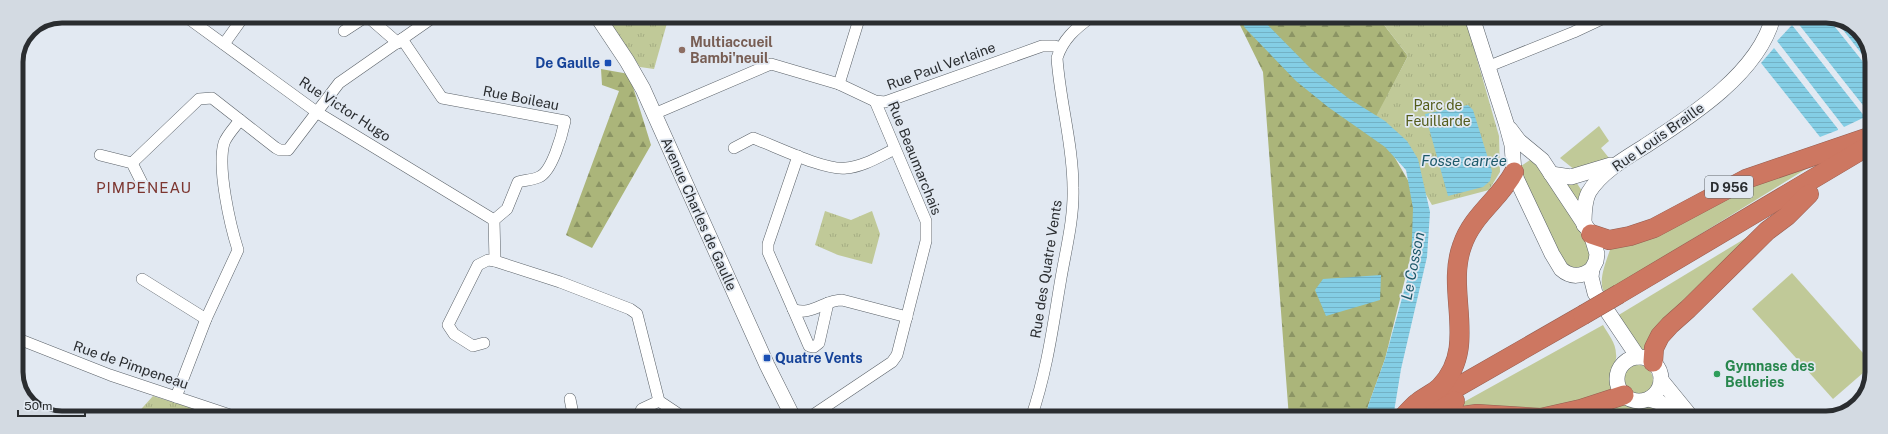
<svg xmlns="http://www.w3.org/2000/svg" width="1888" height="434" font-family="'Public Sans',sans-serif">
<defs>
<pattern id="forest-firs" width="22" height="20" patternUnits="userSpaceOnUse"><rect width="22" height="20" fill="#abb57a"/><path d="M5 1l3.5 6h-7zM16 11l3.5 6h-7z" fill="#8b9464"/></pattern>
<pattern id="park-tufts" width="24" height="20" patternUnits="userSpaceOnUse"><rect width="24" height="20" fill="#c0c998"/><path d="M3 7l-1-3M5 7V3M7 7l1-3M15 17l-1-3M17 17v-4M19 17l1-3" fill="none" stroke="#a5ad83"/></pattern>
<pattern id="water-rules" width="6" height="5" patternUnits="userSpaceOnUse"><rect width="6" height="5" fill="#84cee5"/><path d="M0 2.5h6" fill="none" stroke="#72b1c5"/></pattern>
</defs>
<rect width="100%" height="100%" fill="#e2e9f2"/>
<g fill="#c0c998">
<path d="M1599,126L1609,141L1601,148L1609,158L1575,170L1560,158Z"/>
<path d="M1530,160L1535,161L1539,167L1589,245L1592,253L1585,266L1572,269L1561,260L1522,174L1521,166Z"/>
<path d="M1819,161L1605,293C1596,282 1608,257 1612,244L1720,197Z"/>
<path d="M1562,179H1574L1584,194L1580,208Z"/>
<path d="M1764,227L1645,352L1639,348L1617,316Z"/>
<path d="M1792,273L1871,362V366L1833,399L1752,309Z"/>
<path d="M1603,325C1608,334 1616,343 1616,354C1617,359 1615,362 1613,366C1608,376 1610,384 1614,394L1550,411L1444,413Z"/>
<circle cx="1638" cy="380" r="15"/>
<path d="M1624,404C1634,408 1640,409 1651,406L1678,418H1574Z"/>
</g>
<g fill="url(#forest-firs)">
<path d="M1236,17H1378L1408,56L1374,122L1409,182L1417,231L1385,359L1368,406L1366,418H1289L1263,72Z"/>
<path d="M601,69L629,74L651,145L592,248L566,235L619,91L602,85Z"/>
</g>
<g fill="url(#park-tufts)">
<path d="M606,16H669L654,69L640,67Z"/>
<path d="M1378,17H1465L1499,136L1500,172L1489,190L1432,205L1401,151L1373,122L1408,56Z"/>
<path d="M825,211L851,220L872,211L880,234L872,264L838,255L815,245Z"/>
<path d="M153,396L221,417H134Z"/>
</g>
<g fill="url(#water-rules)">
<path d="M1240,17H1260L1311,69L1348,98L1385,121L1407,141L1418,159L1430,212L1427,257L1401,369L1393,418H1366L1368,406L1385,359L1411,266L1413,208L1406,170L1385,147L1328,107L1296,81L1245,28Z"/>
<path d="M1793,17H1827L1872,73V113L1870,114Z"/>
<path d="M1833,17L1860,31L1872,59V67Z"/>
<path d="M1792,25L1865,117L1844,127L1777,41Z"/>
<path d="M1774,48L1838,129V130L1820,137L1761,63Z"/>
<path d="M1468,105L1473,110L1492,171L1490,181L1483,187L1448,196L1425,114Z"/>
<path d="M1381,275L1380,300L1326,316L1315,290L1323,279Z"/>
</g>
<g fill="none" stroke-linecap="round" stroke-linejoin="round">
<g stroke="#5a6168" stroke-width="12">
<g id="street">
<path d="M185,16L318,113L494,220"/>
<path d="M367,16L398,43"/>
<path d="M344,31L367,16"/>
<path d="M402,39L442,98L565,121C562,135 552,172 539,177C533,180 525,180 518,182L507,209L494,220L495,261"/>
<path d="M224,44L244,16"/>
<path d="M1487,67L1574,32L1606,17"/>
<path d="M839,84L860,16"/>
<path d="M654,114L771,64L839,84L875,101L885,102L1042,46H1055L1060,48"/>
<path d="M734,148L753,138C775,146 825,171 846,168C863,167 880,156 895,149"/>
<path d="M100,155L132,163L143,185"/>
<path d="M798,156L768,244V252L793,309C810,317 824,300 842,300L907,317"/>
<path d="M132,163L199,99L212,98L276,148L280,150H288L339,83L435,16"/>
<path d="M142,279L206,319"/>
<path d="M793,309L809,346L814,347L819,343L828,303"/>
<path d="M16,338L110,375L236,417"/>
<path d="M484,343L473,346L454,334L448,325L478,265L488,260L495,261L560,282L630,309L637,314L659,401L683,417"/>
<path d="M176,397L206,319L238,250C230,225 217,168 224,143C227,135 235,127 240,120"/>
<path d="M570,399L573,414L579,417"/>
<path d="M637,417L642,409L659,401"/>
<path d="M810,417L892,362L897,355L926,241V221L875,101"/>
<path d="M1031,418C1047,372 1053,325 1061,278C1066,249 1074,218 1073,188C1073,144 1060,102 1057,58C1063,39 1075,29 1091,17"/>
</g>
</g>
<g stroke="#5a6168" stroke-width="16">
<g id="secondary">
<path d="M597,16L627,61L643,89L767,365L793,417"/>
<path d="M1472,17L1506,123L1512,145L1514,172L1517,180L1552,254L1561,269C1571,278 1582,277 1592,269"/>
<path d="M1510,129L1519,141L1542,160L1591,234L1597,254L1596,261L1592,269L1591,277L1595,293L1638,357"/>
<path d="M1551,174L1571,177L1611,165"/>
<path d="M1584,225C1584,214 1584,201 1589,192C1601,172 1626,158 1645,146C1690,117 1759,73 1773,17"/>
<circle cx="1639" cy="379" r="22"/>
<path d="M1661,380L1692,418"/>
<path d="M1649,399L1659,402L1685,418"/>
</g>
</g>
<g stroke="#945d50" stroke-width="20">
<g id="highway">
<path d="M1591,234L1609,240L1630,236L1654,228L1746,179L1872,136"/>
<path d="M1619,294L1870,145"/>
<path d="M1653,362L1654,348L1660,336L1670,325L1688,309L1767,231L1787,216L1809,194"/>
<path d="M1433,401L1583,315"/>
<path d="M1402,418C1407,413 1412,407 1417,403C1424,397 1434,393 1440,387C1479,347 1445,292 1462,246C1472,215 1500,199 1514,172"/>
<path d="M1427,418L1455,401"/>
<path d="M1449,418L1477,414L1541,418"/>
<path d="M1541,418L1581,409L1624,395"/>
</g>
</g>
<use href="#street" stroke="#fff" stroke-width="11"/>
<use href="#secondary" stroke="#fff" stroke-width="15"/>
<use href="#highway" stroke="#cd7761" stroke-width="19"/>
<g stroke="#945d50" stroke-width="20" stroke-linecap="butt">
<path id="highway-bridge" d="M1583,315L1619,294"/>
</g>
<use href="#highway-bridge" stroke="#cd7761" stroke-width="19"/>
</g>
<circle fill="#8d6e63" stroke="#e2e9f2" stroke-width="1.5" cx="682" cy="50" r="4"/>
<g fill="#1a4fb4" stroke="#e2e9f2" stroke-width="1.5">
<rect x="604" y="59" width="8" height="8" rx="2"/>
<rect x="763" y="354" width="8" height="8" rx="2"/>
</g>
<circle fill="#2e9e5b" stroke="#e2e9f2" stroke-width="1.5" cx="1717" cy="374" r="4"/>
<g text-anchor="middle" stroke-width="3.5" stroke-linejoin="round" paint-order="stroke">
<rect fill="#e2e9f2" stroke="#61656a" stroke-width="1" x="1705" y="176" width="48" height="22" rx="3"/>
<g font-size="13" font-weight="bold" fill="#2a2d30">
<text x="1729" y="192">D 956</text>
</g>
<g font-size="14" font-weight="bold" fill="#785e54" stroke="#e2e9f2" text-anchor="start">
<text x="690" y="47">Multiaccueil<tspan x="690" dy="16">Bambi'neuil</tspan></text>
</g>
<g font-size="14" font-weight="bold" fill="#164399" stroke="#e2e9f2" text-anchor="end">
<text x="600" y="68">De Gaulle</text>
<text x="775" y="363" text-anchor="start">Quatre Vents</text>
</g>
<g font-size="14" fill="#2a2d30" stroke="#e2e9f2">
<text transform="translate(941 66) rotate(-20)" y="5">Rue Paul Verlaine</text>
<text transform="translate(521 98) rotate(11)" y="5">Rue Boileau</text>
<text transform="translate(345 109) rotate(33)" y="5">Rue Victor Hugo</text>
<text transform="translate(1658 137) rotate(-35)" y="5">Rue Louis Braille</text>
<text transform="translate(915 158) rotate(68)" y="5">Rue Beaumarchais</text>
<text transform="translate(699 214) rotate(66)" y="5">Avenue Charles de Gaulle</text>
<text transform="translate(1046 269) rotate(-81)" y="5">Rue des Quatre Vents</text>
<text transform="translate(131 365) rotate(19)" y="5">Rue de Pimpeneau</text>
</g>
<g font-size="14" fill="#545c1b" stroke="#e2e9f2">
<text x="1438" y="110">Parc de<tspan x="1438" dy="16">Feuillarde</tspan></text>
</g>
<g font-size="14" font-weight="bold" fill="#27864d" stroke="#e2e9f2" text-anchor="start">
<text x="1725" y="371">Gymnase des<tspan x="1725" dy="16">Belleries</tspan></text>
</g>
<g font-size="15" font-style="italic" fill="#1d596a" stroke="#e2e9f2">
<text x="1464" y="166">Fosse carrée</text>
<text transform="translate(1413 266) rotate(-79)" y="5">Le Cosson</text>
</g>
<g font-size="15" letter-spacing="1" fill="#7c352f" stroke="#e2e9f2">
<text x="144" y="193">PIMPENEAU</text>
</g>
</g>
<path d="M0 0H1888V434H0ZM62 23H1826A39 39 0 0 1 1865 62V372A39 39 0 0 1 1826 411H62A39 39 0 0 1 23 372V62A39 39 0 0 1 62 23Z" fill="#d3dae2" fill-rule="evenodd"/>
<path fill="none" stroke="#2a2d30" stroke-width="5" d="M62 23H1826A39 39 0 0 1 1865 62V372A39 39 0 0 1 1826 411H62A39 39 0 0 1 23 372V62A39 39 0 0 1 62 23Z"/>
<path d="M18 410v6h67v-6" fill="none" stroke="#2a2d30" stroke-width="2"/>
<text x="24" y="410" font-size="12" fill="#2a2d30" stroke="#e2e9f2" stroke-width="3" paint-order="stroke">50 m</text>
</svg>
